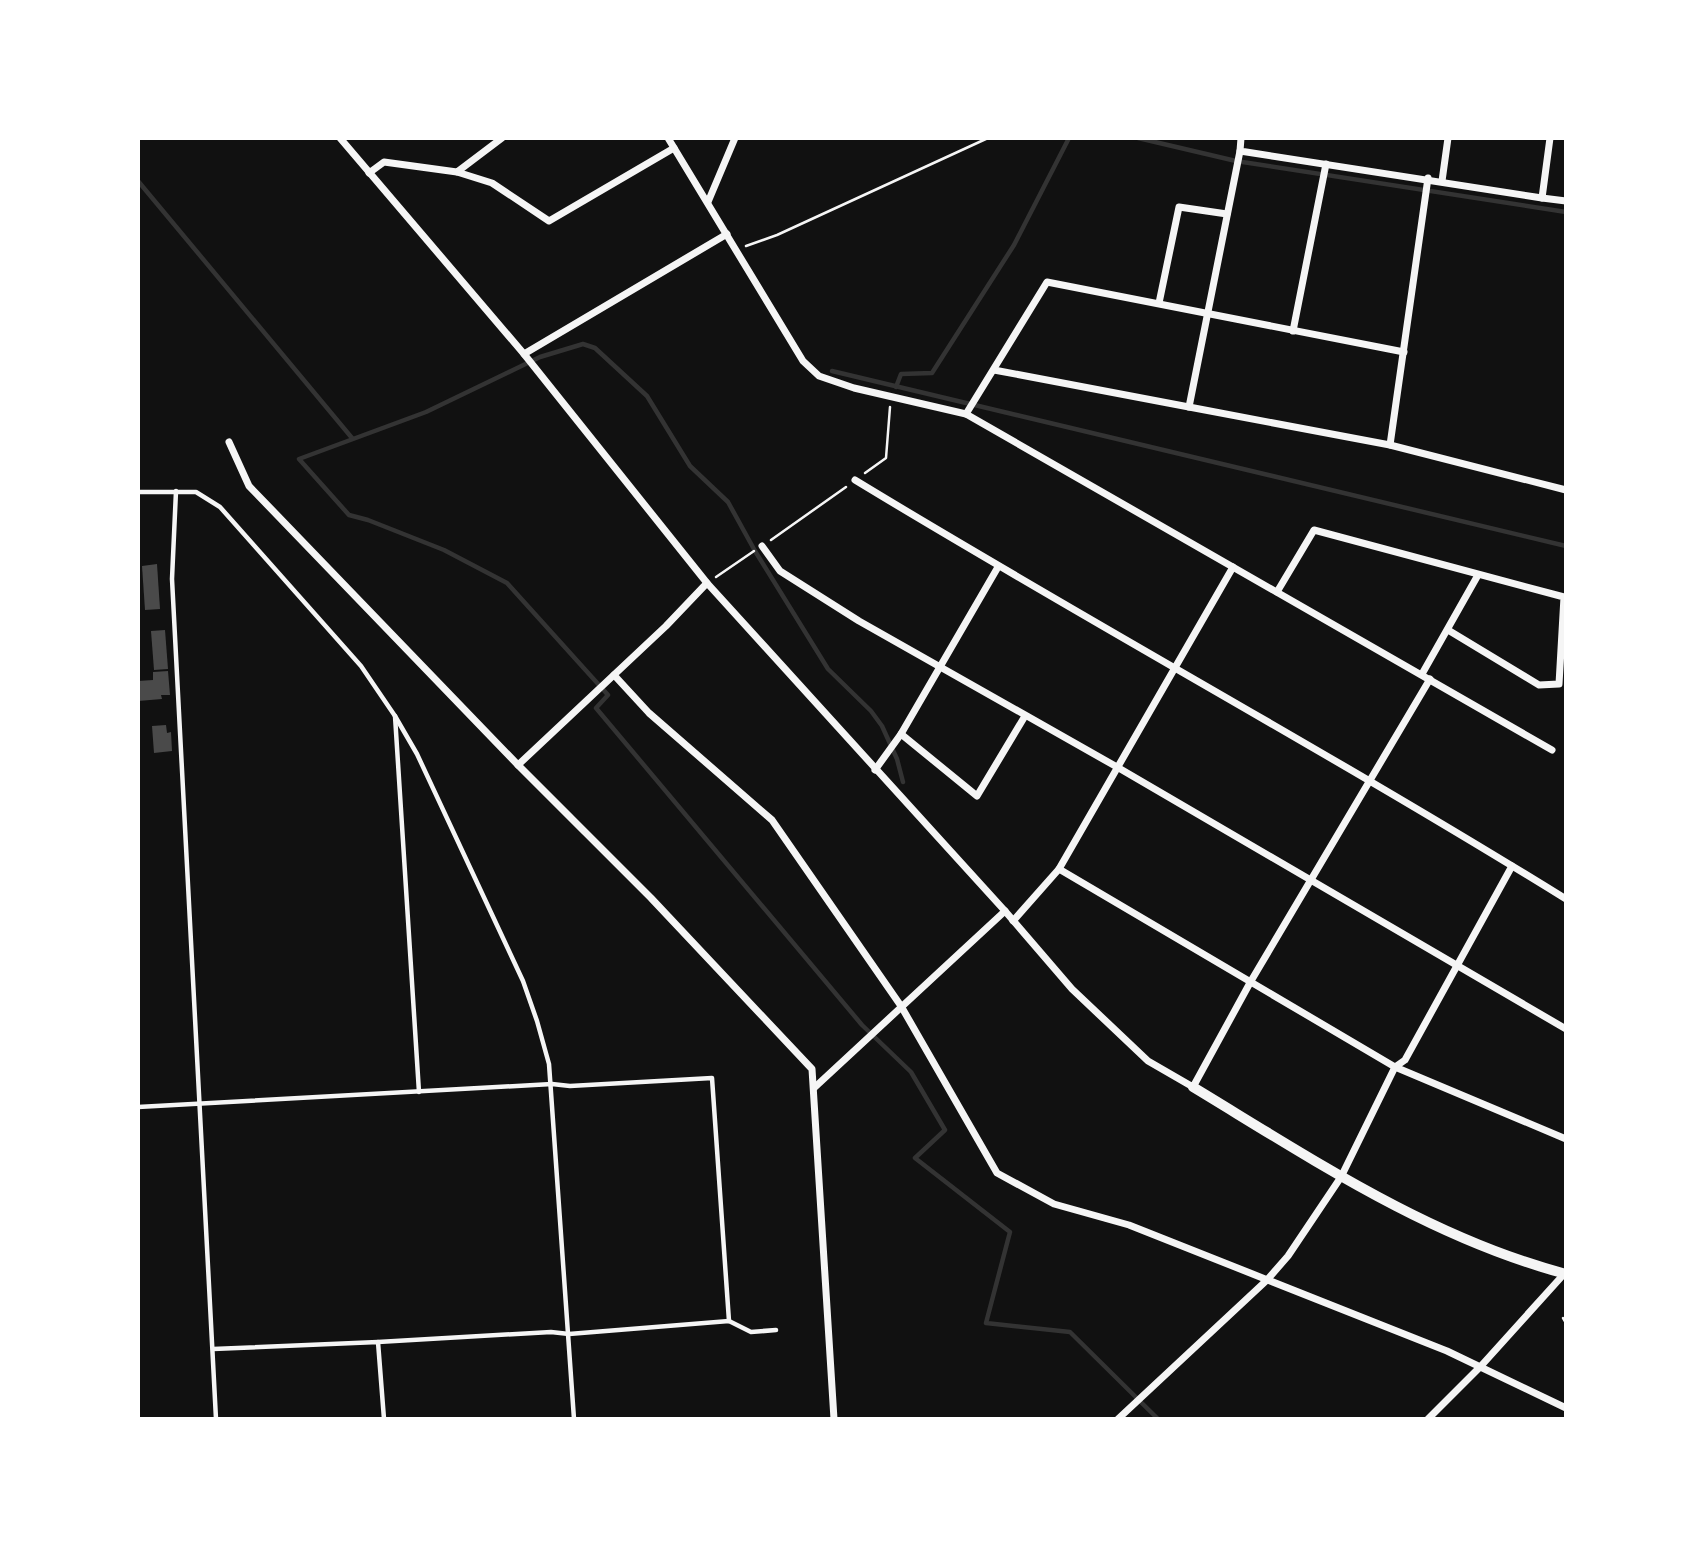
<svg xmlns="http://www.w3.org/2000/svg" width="1704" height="1557" font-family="Helvetica,sans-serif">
<rect width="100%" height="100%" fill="#111"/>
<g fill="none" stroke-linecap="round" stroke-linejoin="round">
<g stroke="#333" stroke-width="4.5">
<path d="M1138,138L1236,161L1566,212"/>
<path d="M138,181L352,438"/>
<path d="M832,371L1566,546"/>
<path d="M896,387L901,374L932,373L1014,245L1069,138"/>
<path d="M903,782L897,759L882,726L871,711L828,669L755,551L728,502L690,466L647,396L595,348L583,344L540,357L426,412L299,459L349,515L368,520L444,550L507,583L608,695L596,708L862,1025L911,1072L945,1130L915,1158L1010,1232L986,1323L1070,1332L1158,1419"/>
</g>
</g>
<g fill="#4a4a4a">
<path d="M157,564L160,609L145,610L142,566Z"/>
<path d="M165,630L168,669L154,670L151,631Z"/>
<path d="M168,671L170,695H161L162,699L138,701V681L153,680V672Z"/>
<path d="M166,725L167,733L171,732L172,751L154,753L152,726Z"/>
</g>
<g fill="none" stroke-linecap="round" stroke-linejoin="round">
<g stroke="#f5f5f5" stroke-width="2.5">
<path d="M746,246L777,235L988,138"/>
<path d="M865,473L886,458L890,407"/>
<path d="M771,540L846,487"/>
<path d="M716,577L754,551"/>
<path d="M1563,1318L1566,1323"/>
</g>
<g stroke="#f5f5f5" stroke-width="4.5">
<path d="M176,491L172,579L216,1419"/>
<path d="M138,492H196L220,507L361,666L395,716L419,1092"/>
<path d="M395,716L417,754L523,981L537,1021L549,1064L574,1419"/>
<path d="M138,1107L552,1084L570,1086L712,1078L729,1321"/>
<path d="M378,1342L551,1332L569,1334L729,1321L751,1332L776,1330"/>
<path d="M213,1349L378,1342L384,1419"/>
</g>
<g stroke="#f5f5f5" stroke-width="7">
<path d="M340,138L524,354L707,583L1005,911L1072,989L1148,1061L1193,1087L1251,981L1430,679"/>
<path d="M668,138L803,361L819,376L854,388L966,414L1552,750"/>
<path d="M1241,138L1240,151L1542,198L1550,138"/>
<path d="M1240,151L1189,407L1390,445L1566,490"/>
<path d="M457,172L492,183L549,221L674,148"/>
<path d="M369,173L384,162L457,172L502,138"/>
<path d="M1442,181L1448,138"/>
<path d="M1542,198L1566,201"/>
<path d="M708,202L735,138"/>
<path d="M1159,303L1179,207L1227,214"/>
<path d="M1293,331L1326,164"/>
<path d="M524,354L727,234"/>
<path d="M994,370L1189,407"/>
<path d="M966,414L1047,282L1404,352"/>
<path d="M229,442L249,486L518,765L651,898L812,1069L834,1419"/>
<path d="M1390,445L1428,178"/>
<path d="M855,480C1090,623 1332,754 1566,899"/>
<path d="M762,546L780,571L859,621L1117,767L1566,1029"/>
<path d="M1277,592L1314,530L1564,597L1559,684L1539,685L1448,630"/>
<path d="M1422,674L1478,575"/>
<path d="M614,675L649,713L772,820L901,1006L997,1173L1054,1204L1129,1225L1447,1351L1566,1408"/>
<path d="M901,734L977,796L1025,716"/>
<path d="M518,765L666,626L707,583"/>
<path d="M875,770L901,734L998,567"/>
<path d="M1059,869L1395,1067L1566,1139"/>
<path d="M1013,921L1059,869L1233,567"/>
<path d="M814,1088L1005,911"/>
<path d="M1118,1419L1267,1280L1288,1256L1341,1177L1395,1067L1405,1060L1512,866"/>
<path d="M1428,1419L1481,1366L1564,1274"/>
</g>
<path stroke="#f5f5f5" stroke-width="10" d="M1193,1087C1312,1159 1430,1238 1566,1274"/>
</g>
<rect width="1704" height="1557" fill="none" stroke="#ffffff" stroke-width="280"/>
</svg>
